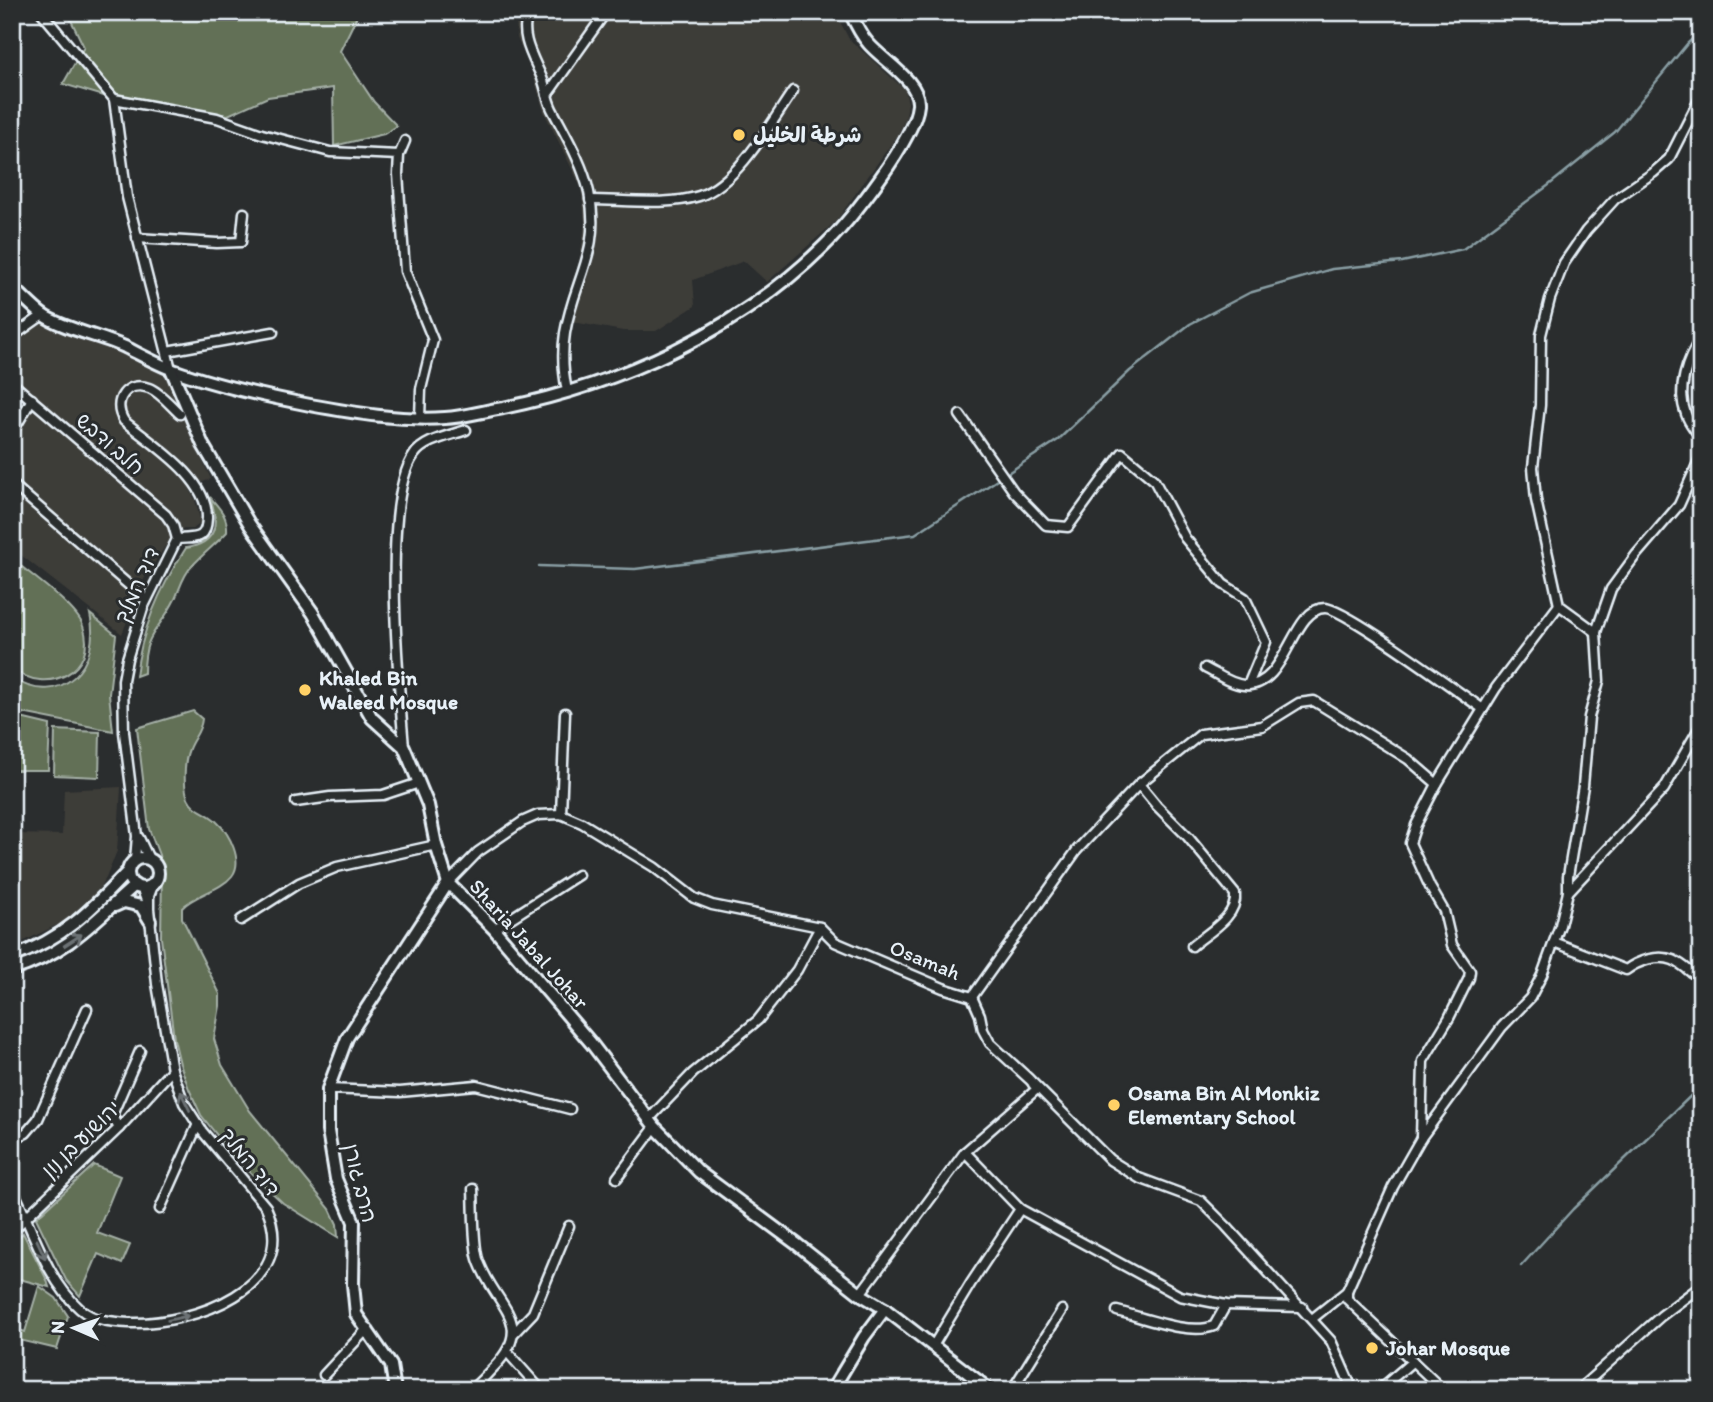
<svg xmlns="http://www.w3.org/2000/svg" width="1713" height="1402" font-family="Itim,'Playpen Sans Arabic','Playpen Sans Hebrew',sans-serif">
<rect width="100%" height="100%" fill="#2a2d2e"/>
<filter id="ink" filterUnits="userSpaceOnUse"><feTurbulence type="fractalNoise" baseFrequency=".0143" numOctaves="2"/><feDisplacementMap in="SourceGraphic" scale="14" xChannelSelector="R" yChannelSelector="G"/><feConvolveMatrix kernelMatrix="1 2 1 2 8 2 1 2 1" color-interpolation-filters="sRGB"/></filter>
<g filter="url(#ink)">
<g fill="#3e3d39">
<path d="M519,12H838L839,20L849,39L905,90L908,103L906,116L899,133L836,221L767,282L744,261L693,280L695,306L656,331H623L562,320L580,258L585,223L581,187L544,112L532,71L517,38L516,19Z"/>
<path d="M41,324L119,351L168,375L195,445L211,479L189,487L195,500L201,523L193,529H181L164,548L144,579L122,634L12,548V342Z"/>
<path d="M121,787L117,851L106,878L91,900L63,922L12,947V834L62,835L64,790Z"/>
</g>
<g fill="#626f56" stroke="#a5b0a7" stroke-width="2">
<path d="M67,12H359L340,51L374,102L397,126L384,134L334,146L333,88L268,97L228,115L114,99L63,84L84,47Z"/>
<path d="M210,497C220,509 228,516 227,532C216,544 203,554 192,566C183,575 180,588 175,599C159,632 144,631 144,673L136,676C141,631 161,586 186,548C218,543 219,523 210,497Z"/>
<path d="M12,559C30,574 77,607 83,626C99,671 46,697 12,668Z"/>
<path d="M90,614L116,635L109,694L113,731L12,711V678C61,710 102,665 90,614Z"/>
<path d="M193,711L202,719C201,732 193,738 189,749C184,761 183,786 188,798C193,810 209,813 217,822C229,833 244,861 232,876C220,891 195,894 182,908V918L220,994V1006L214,1039L222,1065L250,1111L330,1209L337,1224L338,1237L283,1203L235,1158L201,1115L189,1089L180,1064L174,1039L161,938L162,872L159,855L149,829L137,728Z"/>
<path d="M12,716L50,725L48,770H12Z"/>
<path d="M55,730L100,732L99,777L54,775Z"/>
<path d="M94,1165L120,1176L97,1233L130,1245L122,1264L98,1254L80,1296L66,1280L36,1218Z"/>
<path d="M23,1233L47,1280L49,1287L12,1277V1244Z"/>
<path d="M39,1286L56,1298L68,1316L57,1349L15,1339L17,1329L25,1332Z"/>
</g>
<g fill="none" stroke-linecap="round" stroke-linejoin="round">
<g stroke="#899ea4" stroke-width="2.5">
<path d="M539,566L635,569L915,534L1058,440L1130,371L1190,324L1249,293L1332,269L1402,262L1463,249L1549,185L1615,132L1687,44L1701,31"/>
<path d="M1521,1266L1573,1209L1701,1086"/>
</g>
<g stroke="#e8f1f8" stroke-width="13">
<g id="street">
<path d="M41,12L114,99L127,197L171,369"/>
<path d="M528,12C519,36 533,57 542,78C546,88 547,99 552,109C566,136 582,162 589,192C602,251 574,279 565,333C562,352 563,372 567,391"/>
<path d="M547,95L606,12"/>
<path d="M114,99L217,118L262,134L330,152L399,155"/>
<path d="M405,141L399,155L398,174L405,271L433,340L421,389L420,418"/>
<path d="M590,200C623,200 668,206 699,196C737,184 771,123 793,91"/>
<path d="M137,238L217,243L241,242L244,213"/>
<path d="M12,337L43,315"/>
<path d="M1701,338C1687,360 1676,389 1686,414C1689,424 1696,430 1701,439"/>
<path d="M167,351L273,332"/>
<path d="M12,383L166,515L173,525L177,539"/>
<path d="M960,415L1014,492L1046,525L1068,527L1122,453L1154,480L1185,538L1223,584L1245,598L1266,642L1248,685"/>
<path d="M12,433L32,399"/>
<path d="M12,484L146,600"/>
<path d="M1596,632L1559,605L1536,500L1533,467L1540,405L1541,335L1550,299L1564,263L1586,231L1615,199L1653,173L1669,159L1701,96"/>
<path d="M1205,668C1217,674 1230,684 1244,685C1287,689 1291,608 1325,608C1345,608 1459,693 1483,709"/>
<path d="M404,747C399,687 381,500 414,455C424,440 449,436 466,430"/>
<path d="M1139,784L1157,806L1188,837L1235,894C1238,917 1207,933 1192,946"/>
<path d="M296,802L330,797L383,795L419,783"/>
<path d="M561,814L565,713"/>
<path d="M139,838L149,859"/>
<path d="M135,860L137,836L124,732L123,680L127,659L143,608L177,539C195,537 206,542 207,518C208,478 152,444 124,421C111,401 127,380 149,388C160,392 171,406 180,414"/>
<path d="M448,883L478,852L522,822L538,815L561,814L582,823L654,867L694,898L712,905L820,927L835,942L943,988L972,997L980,1015L983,1030L990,1043L1029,1079L1110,1160L1139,1178L1201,1201L1226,1226L1331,1341L1351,1386L1354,1390"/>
<path d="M141,887L147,903"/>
<path d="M1568,892L1664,789L1701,725"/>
<path d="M241,920L299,883L337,867L436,845"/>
<path d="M494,929L578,875"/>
<path d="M1554,942L1626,970C1638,961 1658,954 1673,960C1680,963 1687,969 1692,973"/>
<path d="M972,997L1077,850L1139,784L1201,734L1262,726L1299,703L1314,701L1408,759L1437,784"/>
<path d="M328,1089L400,1092L476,1085L570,1109"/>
<path d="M649,1119L693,1073L758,1020L797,970L820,927"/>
<path d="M119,1128L114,1120L113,1113L140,1051"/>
<path d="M1421,1138L1423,1061L1449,1018L1469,978L1470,971L1452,945L1444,911L1430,887L1410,843L1416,825L1437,784L1496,688L1559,605"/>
<path d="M12,1139L26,1133L38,1119L87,1009"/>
<path d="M965,1152L1020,1209L1180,1296L1226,1305L1302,1307"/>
<path d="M617,1178L655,1127"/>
<path d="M12,1188C32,1227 46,1279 80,1309C94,1321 113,1322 130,1323C191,1325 303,1288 266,1207L202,1131L184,1103L172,1070L157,984L149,909V896L154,883"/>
<path d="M160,1209L198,1124"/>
<path d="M12,1231L119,1128L172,1070"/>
<path d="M1347,1291V1299L1443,1390"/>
<path d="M860,1294L965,1152L1037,1089L1033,1084"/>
<path d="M1117,1311C1143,1317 1189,1336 1214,1326L1226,1305"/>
<path d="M1312,1319L1347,1291L1393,1187L1421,1138L1502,1027L1530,998L1542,975L1560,925L1568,892V876L1583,786L1589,717L1599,681L1596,632L1611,589L1636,555L1679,505L1701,456"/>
<path d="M514,1333L533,1313L569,1226"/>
<path d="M933,1346L971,1283L1020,1209"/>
<path d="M508,1353L541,1390"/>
<path d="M324,1375L368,1328"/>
<path d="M470,1390C479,1384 486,1375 494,1367C538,1322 493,1305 478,1259C473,1242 474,1208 473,1189"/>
<path d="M1012,1390L1062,1310"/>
<path d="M1379,1390L1413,1361"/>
<path d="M1578,1390L1661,1316L1701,1286"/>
</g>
</g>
<g stroke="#e8f1f8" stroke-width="16">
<g id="secondary">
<path d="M12,287C23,296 32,307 43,315C61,328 103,337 125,347C141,355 157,364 173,370C217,386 264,396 310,405C354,413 400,421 445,418C464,417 484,411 503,408C621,384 738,331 824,246C850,221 915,139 918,105C920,81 882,60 868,43C860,34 855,23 850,12"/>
<path d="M171,369L203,445L250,525L313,613L372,718L404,747L428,805L436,845L448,883L494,929L591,1043L655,1127L699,1172L798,1245L860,1294L885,1309L990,1390"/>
<circle cx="143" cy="873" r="15"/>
<path d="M115,906L124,902L141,906L150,921"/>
<path d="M12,957C65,938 91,910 128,871"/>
<path d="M12,970C68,953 94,921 135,885"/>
<path d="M395,1390L391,1365L356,1314L353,1284L354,1222L336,1179L328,1131V1089L347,1038L448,883"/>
<path d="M832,1390L864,1337L885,1309"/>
</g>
</g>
<use href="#street" stroke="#2a2d2e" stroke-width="8"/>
<use href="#secondary" stroke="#2a2d2e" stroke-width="10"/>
</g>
<defs><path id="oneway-shaft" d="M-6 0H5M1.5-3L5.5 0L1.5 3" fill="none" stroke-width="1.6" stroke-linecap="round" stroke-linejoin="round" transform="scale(1.75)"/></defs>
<g stroke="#6c7275">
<use href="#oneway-shaft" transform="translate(73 940) rotate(-33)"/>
<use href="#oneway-shaft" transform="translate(185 1101) rotate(-116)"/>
<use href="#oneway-shaft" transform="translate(41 1249) rotate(65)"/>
<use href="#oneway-shaft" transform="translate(178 1318) rotate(-13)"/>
</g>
</g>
<g fill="#ffd166" stroke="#2a2d2e" stroke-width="2.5">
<circle cx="739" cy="135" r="7"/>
<circle cx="305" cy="690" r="7"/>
<circle cx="1114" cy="1105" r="7"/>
<circle cx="1372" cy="1348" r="7"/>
</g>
<g text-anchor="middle" stroke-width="6" stroke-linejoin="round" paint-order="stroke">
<g font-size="21" font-weight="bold" fill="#e8f1f8" stroke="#2a2d2e" text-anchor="start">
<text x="753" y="142">شرطة الخليل</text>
<text x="319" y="685">Khaled Bin<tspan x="319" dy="24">Waleed Mosque</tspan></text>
<text x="1128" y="1100">Osama Bin Al Monkiz<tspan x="1128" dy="24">Elementary School</tspan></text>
<text x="1386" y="1355">Johar Mosque</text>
</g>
<g font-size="21" fill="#e8f1f8" stroke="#2a2d2e">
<text transform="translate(110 444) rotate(41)" y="7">חלב ודבש</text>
<text transform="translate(137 585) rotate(-66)" y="7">דוד המלך</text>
<text transform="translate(529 944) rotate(48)" y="7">Sharia Jabal Johar</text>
<text transform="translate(925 960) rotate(22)" y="7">Osamah</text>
<text transform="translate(81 1139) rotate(-44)" y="7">יהושוע בן נון</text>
<text transform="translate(250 1162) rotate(51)" y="7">דוד המלך</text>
<text transform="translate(360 1183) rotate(76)" y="7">הרב גורן</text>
</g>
</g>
<rect width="1713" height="1402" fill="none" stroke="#2a2d2e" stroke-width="42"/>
<rect x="21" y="21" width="1671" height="1360" fill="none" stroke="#e8f1f8" stroke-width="2.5" filter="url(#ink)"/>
<g transform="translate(74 1328) rotate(272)" stroke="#2a2d2e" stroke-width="5" paint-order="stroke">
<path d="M0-5L12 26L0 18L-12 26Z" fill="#e8f1f8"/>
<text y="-10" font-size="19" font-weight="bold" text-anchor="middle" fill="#e8f1f8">N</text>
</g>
</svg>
